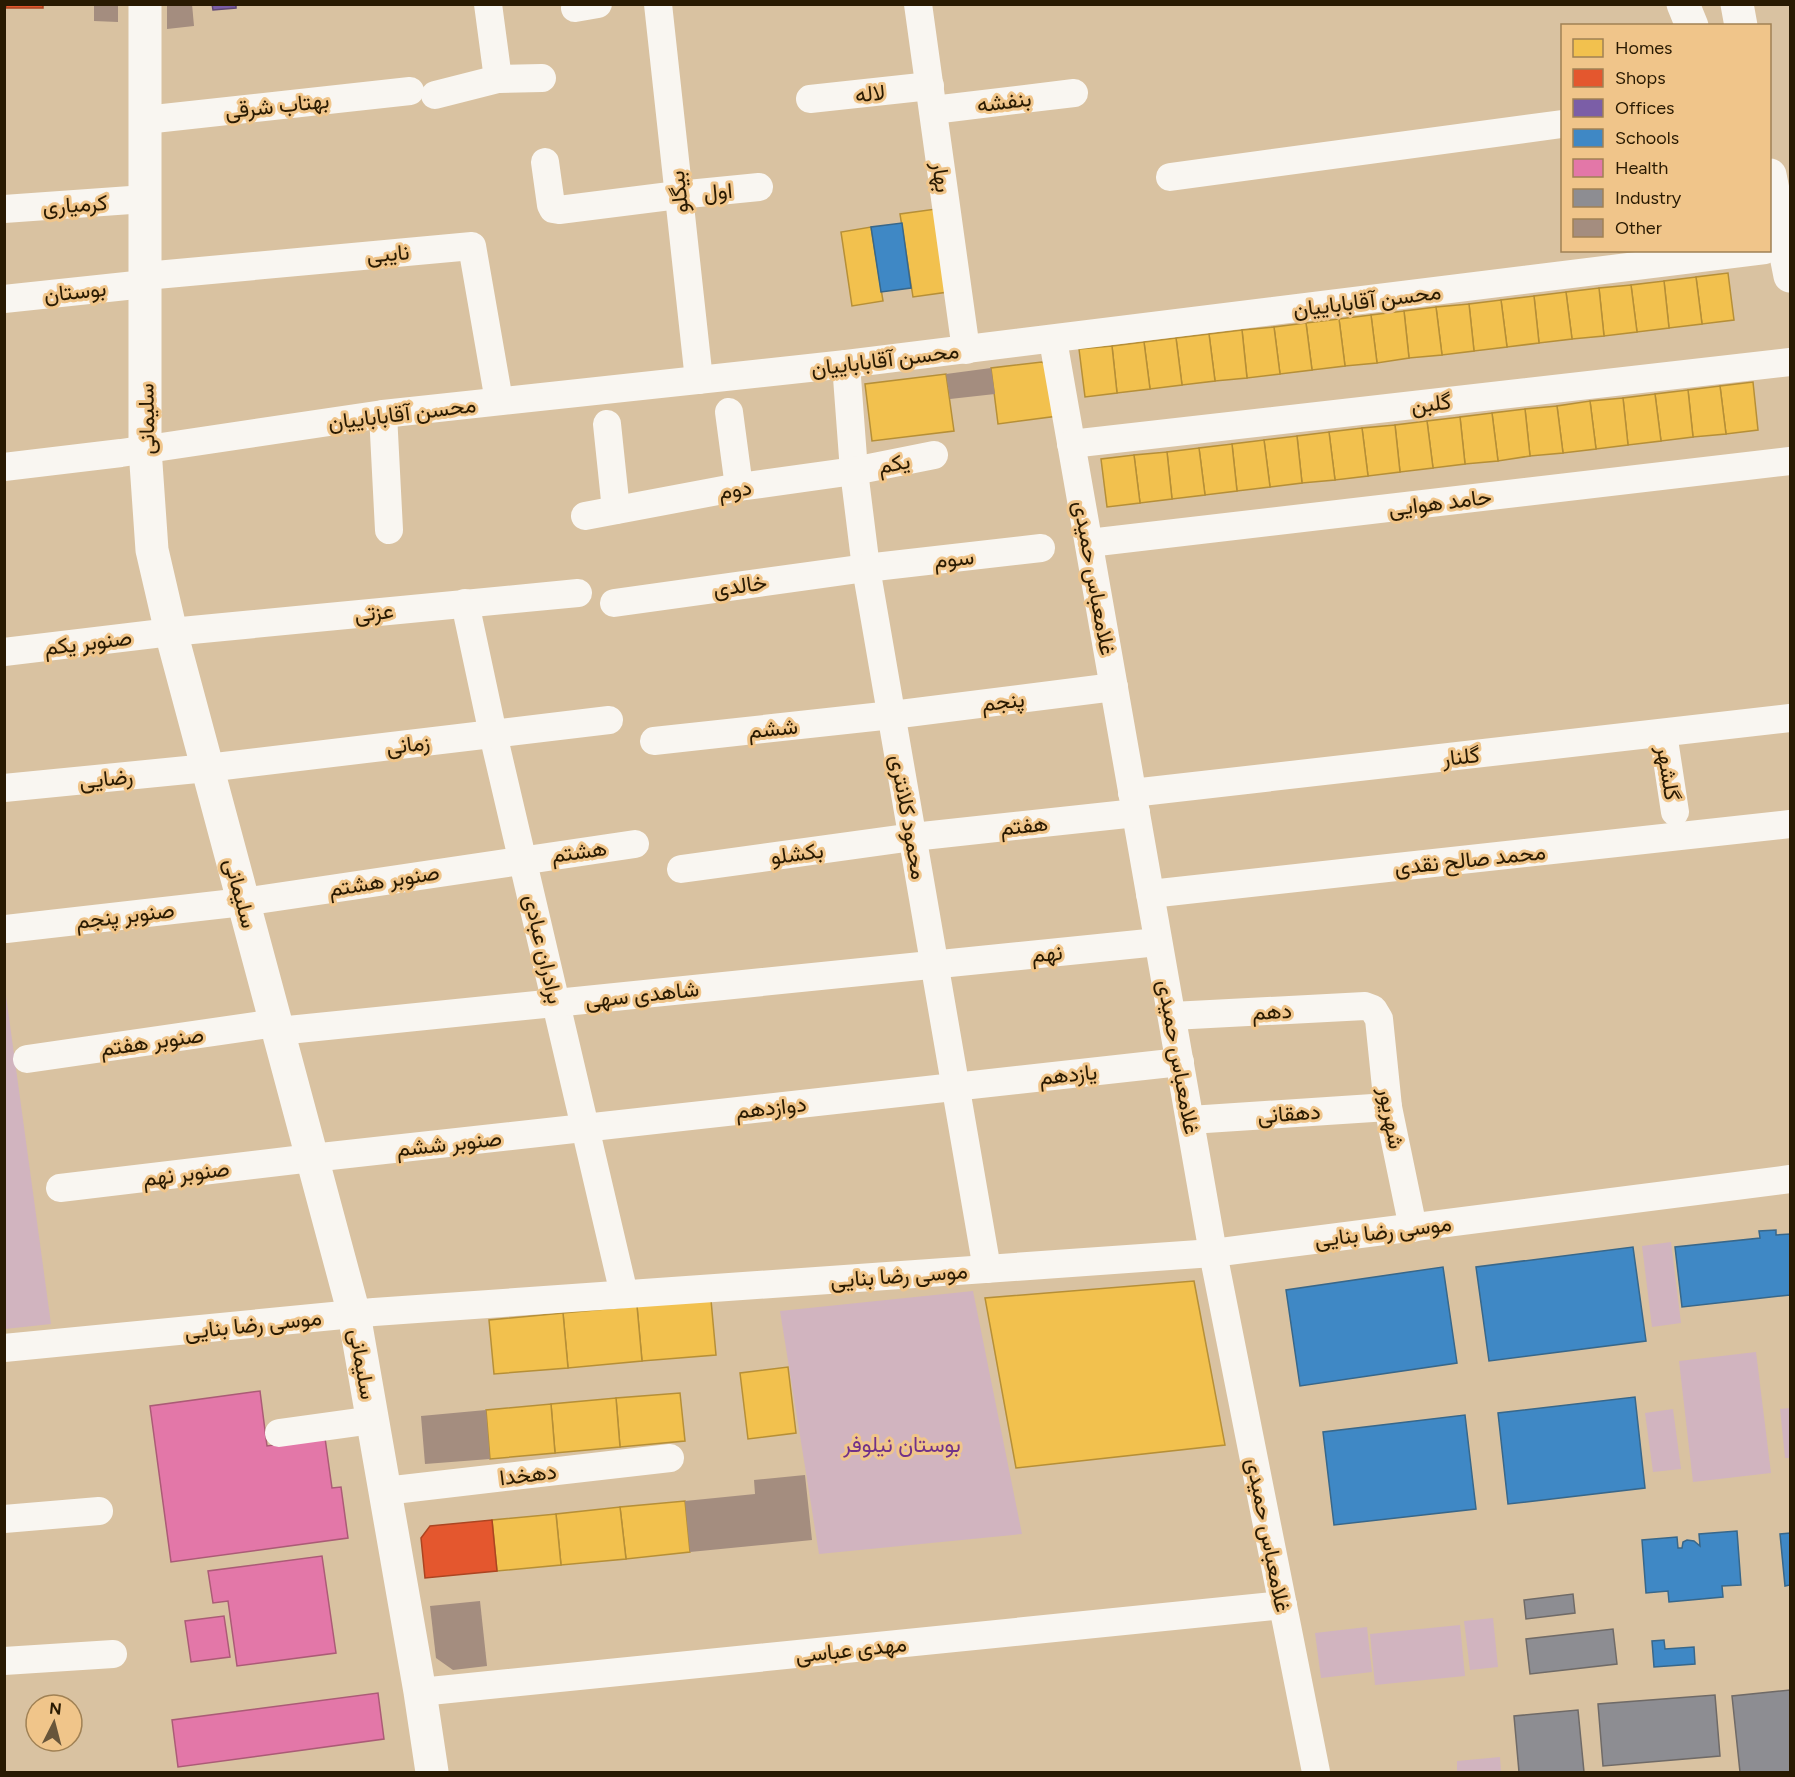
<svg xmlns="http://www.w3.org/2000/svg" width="1795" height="1777" font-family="Figtree,Vazirmatn,sans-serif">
<rect width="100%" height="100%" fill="#d9c2a1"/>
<g fill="#d1b4bf">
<path d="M4,981L51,1324L5,1329H4Z"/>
<path d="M1671,1242L1681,1323L1652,1327L1642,1246Z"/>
<path d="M973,1291L1022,1534L819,1554L780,1311Z"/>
<path d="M1756,1352L1771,1473L1693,1482L1679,1361Z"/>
<path d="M1790,1408V1458H1785L1780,1409Z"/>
<path d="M1673,1409L1681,1469L1653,1472L1645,1413Z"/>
<path d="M1493,1618L1498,1667L1470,1670L1464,1621Z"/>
<path d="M1460,1625L1465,1676L1375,1685L1370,1634Z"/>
<path d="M1367,1627L1372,1672L1321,1678L1315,1633Z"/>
<path d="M1500,1757L1501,1772H1457V1761Z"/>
</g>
<g fill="#f2c14e" stroke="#b68f37" stroke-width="1.5">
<path d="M936,209L948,292L913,297L900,214Z"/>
<path d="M871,227L883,301L852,306L841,232Z"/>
<path d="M1728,273L1734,320L1702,324L1696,277Z"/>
<path d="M1696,277L1702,324L1669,328L1664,281Z"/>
<path d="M1664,281L1669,328L1637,332L1631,285Z"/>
<path d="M1631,285L1637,332L1604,336L1599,288Z"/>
<path d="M1599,288L1604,336L1572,339L1566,292Z"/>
<path d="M1566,292L1572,339L1539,343L1534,296Z"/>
<path d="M1534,296L1539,343L1507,347L1501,300Z"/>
<path d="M1501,300L1507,347L1474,351L1469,304Z"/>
<path d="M1469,304L1474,351L1442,355L1436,307Z"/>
<path d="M1436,307L1442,355L1409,358L1404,311Z"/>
<path d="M1404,311L1409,358L1377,363L1371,315Z"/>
<path d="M1371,315L1377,363L1345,366L1339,319Z"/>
<path d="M1339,319L1345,366L1312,370L1306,323Z"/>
<path d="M1306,323L1312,370L1280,374L1274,327Z"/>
<path d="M1274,327L1280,374L1247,378L1242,330Z"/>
<path d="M1242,330L1247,378L1215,381L1209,334Z"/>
<path d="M1209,334L1215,381L1182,385L1176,338Z"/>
<path d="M1176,338L1182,385L1150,389L1144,342Z"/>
<path d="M1144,342L1150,389L1117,393L1112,346Z"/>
<path d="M1112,346L1117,393L1085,397L1079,349Z"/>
<path d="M1042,362L1052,371L1058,416L998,424L991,368Z"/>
<path d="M946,374L954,431L872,441L865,384Z"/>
<path d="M1753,382L1758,430L1726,434L1720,386Z"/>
<path d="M1720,386L1726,434L1693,437L1688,390Z"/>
<path d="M1688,390L1693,437L1661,441L1655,394Z"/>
<path d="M1655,394L1661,441L1628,445L1623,398Z"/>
<path d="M1623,398L1628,445L1596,449L1590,401Z"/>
<path d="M1590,401L1596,449L1563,453L1557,406Z"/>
<path d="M1557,406L1563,453L1530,456L1525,409Z"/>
<path d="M1525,409L1530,456L1498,461L1492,413Z"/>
<path d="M1492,413L1498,461L1465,464L1460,417Z"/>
<path d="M1460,417L1465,464L1433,468L1427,421Z"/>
<path d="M1427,421L1433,468L1400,472L1395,425Z"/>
<path d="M1395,425L1400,472L1368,476L1362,428Z"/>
<path d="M1362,428L1368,476L1335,480L1329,432Z"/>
<path d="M1329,432L1335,480L1302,483L1297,436Z"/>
<path d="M1297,436L1302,483L1270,487L1264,440Z"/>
<path d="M1264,440L1270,487L1237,491L1232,444Z"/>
<path d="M1232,444L1237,491L1205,495L1199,448Z"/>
<path d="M1199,448L1205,495L1172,499L1167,452Z"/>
<path d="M1167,452L1172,499L1140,503L1134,455Z"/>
<path d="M1134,455L1140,503L1107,507L1101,459Z"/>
<path d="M1194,1281L1225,1445L1016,1468L985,1298Z"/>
<path d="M711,1300L716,1355L642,1361L637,1306Z"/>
<path d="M637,1306L642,1361L568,1368L563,1313Z"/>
<path d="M563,1313L568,1368L494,1374L489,1320Z"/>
<path d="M788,1367L796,1433L748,1439L740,1373Z"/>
<path d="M680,1393L685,1441L620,1447L616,1398Z"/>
<path d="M616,1398L620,1447L555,1453L551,1404Z"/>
<path d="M551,1404L555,1453L490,1459L486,1410Z"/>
<path d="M685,1501L690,1552L626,1559L620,1507Z"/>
<path d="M620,1507L626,1559L561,1565L556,1514Z"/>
<path d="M556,1514L561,1565L497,1571L492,1520Z"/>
</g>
<g fill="#e4572e" stroke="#ac4521" stroke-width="1.5">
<rect x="6" y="4" width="37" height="4"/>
<path d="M492,1520L497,1571L425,1578L421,1538L430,1526Z"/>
</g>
<path fill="#7b5ea7" stroke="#624a76" stroke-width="1.5" d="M212,4H236V8L213,10Z"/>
<g fill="#3f88c5" stroke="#38678a" stroke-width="1.5">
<path d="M902,223L911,288L881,292L871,227Z"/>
<path d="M1776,1230V1235L1790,1234V1295L1682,1307L1675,1247L1760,1238L1759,1231Z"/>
<path d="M1633,1247L1646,1341L1489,1361L1476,1267Z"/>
<path d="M1443,1267L1457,1363L1300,1386L1286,1290Z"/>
<path d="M1635,1397L1645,1488L1508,1504L1498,1413Z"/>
<path d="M1465,1415L1476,1509L1334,1525L1323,1432Z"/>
<path d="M1737,1531L1741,1585L1722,1586L1723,1597L1669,1602L1668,1591L1646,1593L1642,1540L1677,1537L1678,1548H1682L1683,1542L1687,1540L1694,1541L1700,1546L1699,1534Z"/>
<path d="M1790,1533V1585L1785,1586L1780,1534Z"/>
<path d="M1664,1640L1665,1649L1694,1647L1695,1664L1654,1667L1652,1641Z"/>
</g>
<g fill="#e377a8" stroke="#ab5b76" stroke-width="1.5">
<path d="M260,1391L267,1446L325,1438L332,1488L341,1487L348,1538L171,1562L150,1406Z"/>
<path d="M322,1556L336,1653L237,1666L228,1601L213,1603L208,1571Z"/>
<path d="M224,1616L230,1657L191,1662L185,1621Z"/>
<path d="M378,1693L384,1739L178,1767L172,1720Z"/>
</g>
<g fill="#8d8d92" stroke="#6f6a67" stroke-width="1.5">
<path d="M1573,1594L1575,1613L1526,1619L1524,1600Z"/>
<path d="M1613,1629L1617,1664L1530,1674L1526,1639Z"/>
<path d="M1790,1690V1772H1740L1732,1696Z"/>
<path d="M1715,1695L1720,1756L1603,1766L1598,1704Z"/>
<path d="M1578,1710L1584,1772H1519L1514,1716Z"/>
</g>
<g fill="#a48d7f">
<path d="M94,4H118V22L94,21Z"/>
<path d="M167,4H192L194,26L167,29Z"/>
<path d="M991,368L995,394L950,399L946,374Z"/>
<path d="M486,1410L490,1459L425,1464L421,1416Z"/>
<path d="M805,1475L812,1540L690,1552L685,1501L755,1494L754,1480Z"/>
<path d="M480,1601L487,1666L453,1670L436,1658L430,1606Z"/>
</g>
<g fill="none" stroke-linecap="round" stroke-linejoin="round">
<g stroke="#f9f6f1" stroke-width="28">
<path d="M488,4L498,79"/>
<path d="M658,4L699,380"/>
<path d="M918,4L966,350"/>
<path d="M575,8L598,4"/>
<path d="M435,95L498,79L542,78"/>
<path d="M810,99L930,86"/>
<path d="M933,110L1074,93"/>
<path d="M145,120L410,91"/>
<path d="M545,162L551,205L553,209L559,210L678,195L759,187"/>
<path d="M1170,177L1562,124"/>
<path d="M4,209L145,199"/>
<path d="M145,276L472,246L499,401"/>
<path d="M4,299L145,284"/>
<path d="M1053,340L1213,1253L1316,1772"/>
<path d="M846,364L854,471L866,568L987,1269"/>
<path d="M729,412L739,487"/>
<path d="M383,414L389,530"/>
<path d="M607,424L616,510"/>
<path d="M1071,444L1790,362"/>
<path d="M4,467L121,453L383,414L846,364L1765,250"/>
<path d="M585,516L739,487L854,471L934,455"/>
<path d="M1089,543L1790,461"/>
<path d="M465,603L493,734L624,1294"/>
<path d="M614,603L866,568L1041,548"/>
<path d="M4,652L171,632L578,593"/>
<path d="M1663,733L1675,812"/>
<path d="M654,741L892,715L1114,687"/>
<path d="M4,788L207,768L609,720"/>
<path d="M1132,793L1790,718"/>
<path d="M681,869L913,837L1136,813"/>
<path d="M1150,894L1790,824"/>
<path d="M6,929L243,902L635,844"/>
<path d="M1172,1016L1365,1006L1373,1009L1379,1019L1388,1107L1413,1228"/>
<path d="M278,1031L1158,942"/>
<path d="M27,1059L276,1023"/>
<path d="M1190,1120L1388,1107"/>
<path d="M60,1188L312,1158L1180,1062"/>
<path d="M4,1348L374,1312L1213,1253L1790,1179"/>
<path d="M279,1433L373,1420"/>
<path d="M385,1491L670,1458"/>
<path d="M4,1519L99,1511"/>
<path d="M4,1661L113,1654"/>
<path d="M420,1692L1283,1605"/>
</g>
<g stroke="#f9f6f1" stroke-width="33">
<path d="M145,4V449L152,550L171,632L354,1314L420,1692L432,1772"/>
<path d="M1683,4L1692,26"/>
</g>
<g stroke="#f9f6f1" stroke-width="33">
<path d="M1737,4L1741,26"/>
<path d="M1770,175L1790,276"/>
</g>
</g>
<g text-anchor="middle" stroke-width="6" stroke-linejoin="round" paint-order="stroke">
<g font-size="22" fill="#291a02" stroke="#f0c58a">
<text transform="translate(870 93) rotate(-6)" y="8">لاله</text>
<text transform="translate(1004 101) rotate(-7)" y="8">بنفشه</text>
<text transform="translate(277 105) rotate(-6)" y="8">بهتاب شرقی</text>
<text transform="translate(942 177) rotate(82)" y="8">بهار</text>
<text transform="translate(718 191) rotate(-5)" y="8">اول</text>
<text transform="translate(678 192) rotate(-96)" y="8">بیگلو</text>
<text transform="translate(75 204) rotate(-4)" y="8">کرمیاری</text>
<text transform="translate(388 253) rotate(-5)" y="8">نایبی</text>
<text transform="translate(75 291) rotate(-6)" y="8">بوستان</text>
<text transform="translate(1367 300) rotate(-7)" y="8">محسن آقاباباییان</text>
<text transform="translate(885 359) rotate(-7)" y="8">محسن آقاباباییان</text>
<text transform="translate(1431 403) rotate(-7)" y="8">گلبن</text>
<text transform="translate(402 413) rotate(-7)" y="8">محسن آقاباباییان</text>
<text transform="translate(146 419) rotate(-91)" y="8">سلیمانی</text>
<text transform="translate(894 463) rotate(-11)" y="8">یکم</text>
<text transform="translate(735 489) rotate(-9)" y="8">دوم</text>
<text transform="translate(1440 502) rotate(-7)" y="8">حامد هوایی</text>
<text transform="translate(954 558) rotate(-6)" y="8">سوم</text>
<text transform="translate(1095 578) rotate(80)" y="8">غلامعباس حمیدی</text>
<text transform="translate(740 585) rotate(-8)" y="8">خالدی</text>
<text transform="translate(374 612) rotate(-6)" y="8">عزتی</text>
<text transform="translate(88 642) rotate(-7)" y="8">صنوبر یکم</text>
<text transform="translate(1003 701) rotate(-7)" y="8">پنجم</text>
<text transform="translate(773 728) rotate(-6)" y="8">ششم</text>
<text transform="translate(408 744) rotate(-7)" y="8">زمانی</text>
<text transform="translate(1461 756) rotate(-6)" y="8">گلنار</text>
<text transform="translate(1669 773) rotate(81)" y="8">گلشهر</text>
<text transform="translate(106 778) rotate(-6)" y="8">رضایی</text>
<text transform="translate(909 817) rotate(80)" y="8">محمود کلانتری</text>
<text transform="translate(1024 825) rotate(-6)" y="8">هفتم</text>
<text transform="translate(579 851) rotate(-8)" y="8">هشتم</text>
<text transform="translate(797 853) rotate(-8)" y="8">بکشلو</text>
<text transform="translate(1470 859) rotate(-6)" y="8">محمد صالح نقدی</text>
<text transform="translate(384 880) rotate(-9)" y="8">صنوبر هشتم</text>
<text transform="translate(241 893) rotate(75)" y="8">سلیمانی</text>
<text transform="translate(125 915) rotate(-7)" y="8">صنوبر پنجم</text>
<text transform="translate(544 949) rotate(77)" y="8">برادران عبادی</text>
<text transform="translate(1047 953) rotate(-6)" y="8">نهم</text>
<text transform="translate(642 994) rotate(-6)" y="8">شاهدی سهی</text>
<text transform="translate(1272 1011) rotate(-3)" y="8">دهم</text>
<text transform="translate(152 1041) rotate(-8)" y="8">صنوبر هفتم</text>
<text transform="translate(1179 1057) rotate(80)" y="8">غلامعباس حمیدی</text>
<text transform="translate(1068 1074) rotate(-6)" y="8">یازدهم</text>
<text transform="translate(771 1107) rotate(-6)" y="8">دوازدهم</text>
<text transform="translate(1289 1113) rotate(-4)" y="8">دهقانی</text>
<text transform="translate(1392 1118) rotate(80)" y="8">شهریور</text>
<text transform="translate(449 1143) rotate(-6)" y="8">صنوبر ششم</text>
<text transform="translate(186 1173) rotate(-7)" y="8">صنوبر نهم</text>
<text transform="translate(1383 1231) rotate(-7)" y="8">موسی رضا بنایی</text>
<text transform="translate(899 1275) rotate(-4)" y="8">موسی رضا بنایی</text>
<text transform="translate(253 1324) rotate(-6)" y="8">موسی رضا بنایی</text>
<text transform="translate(363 1364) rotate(80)" y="8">سلیمانی</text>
<text transform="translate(528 1474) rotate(-7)" y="8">دهخدا</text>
<text transform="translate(1269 1535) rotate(79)" y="8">غلامعباس حمیدی</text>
<text transform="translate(851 1649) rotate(-6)" y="8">مهدی عباسی</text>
</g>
<g font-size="22" fill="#713189" stroke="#f0c58a">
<text x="902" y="1452">بوستان نیلوفر</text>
</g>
</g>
<rect width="1795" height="1777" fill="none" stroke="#291a02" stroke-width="12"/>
<rect x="1561" y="24" width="210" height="228" fill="#f0c58a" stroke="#a08154" stroke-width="1.5"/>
<rect x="1573" y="39" width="30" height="18" fill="#f2c14e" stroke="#a08154" stroke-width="1.5"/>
<text x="1615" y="54" font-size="18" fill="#291a02">Homes</text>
<rect x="1573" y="69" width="30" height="18" fill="#e4572e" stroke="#a08154" stroke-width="1.5"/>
<text x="1615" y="84" font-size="18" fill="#291a02">Shops</text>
<rect x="1573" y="99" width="30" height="18" fill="#7b5ea7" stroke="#a08154" stroke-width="1.5"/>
<text x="1615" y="114" font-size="18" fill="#291a02">Offices</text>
<rect x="1573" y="129" width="30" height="18" fill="#3f88c5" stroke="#a08154" stroke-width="1.5"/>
<text x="1615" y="144" font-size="18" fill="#291a02">Schools</text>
<rect x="1573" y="159" width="30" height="18" fill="#e377a8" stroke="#a08154" stroke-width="1.5"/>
<text x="1615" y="174" font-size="18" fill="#291a02">Health</text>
<rect x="1573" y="189" width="30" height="18" fill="#8d8d92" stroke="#a08154" stroke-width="1.5"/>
<text x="1615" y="204" font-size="18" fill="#291a02">Industry</text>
<rect x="1573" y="219" width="30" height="18" fill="#a48d7f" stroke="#a08154" stroke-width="1.5"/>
<text x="1615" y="234" font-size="18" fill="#291a02">Other</text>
<g transform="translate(54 1723) rotate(6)"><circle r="28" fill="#f0c58a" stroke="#a08154" stroke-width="1.5"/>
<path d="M0-4.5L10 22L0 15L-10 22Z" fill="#67553a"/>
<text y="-9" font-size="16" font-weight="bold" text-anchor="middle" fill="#291a02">N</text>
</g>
</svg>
